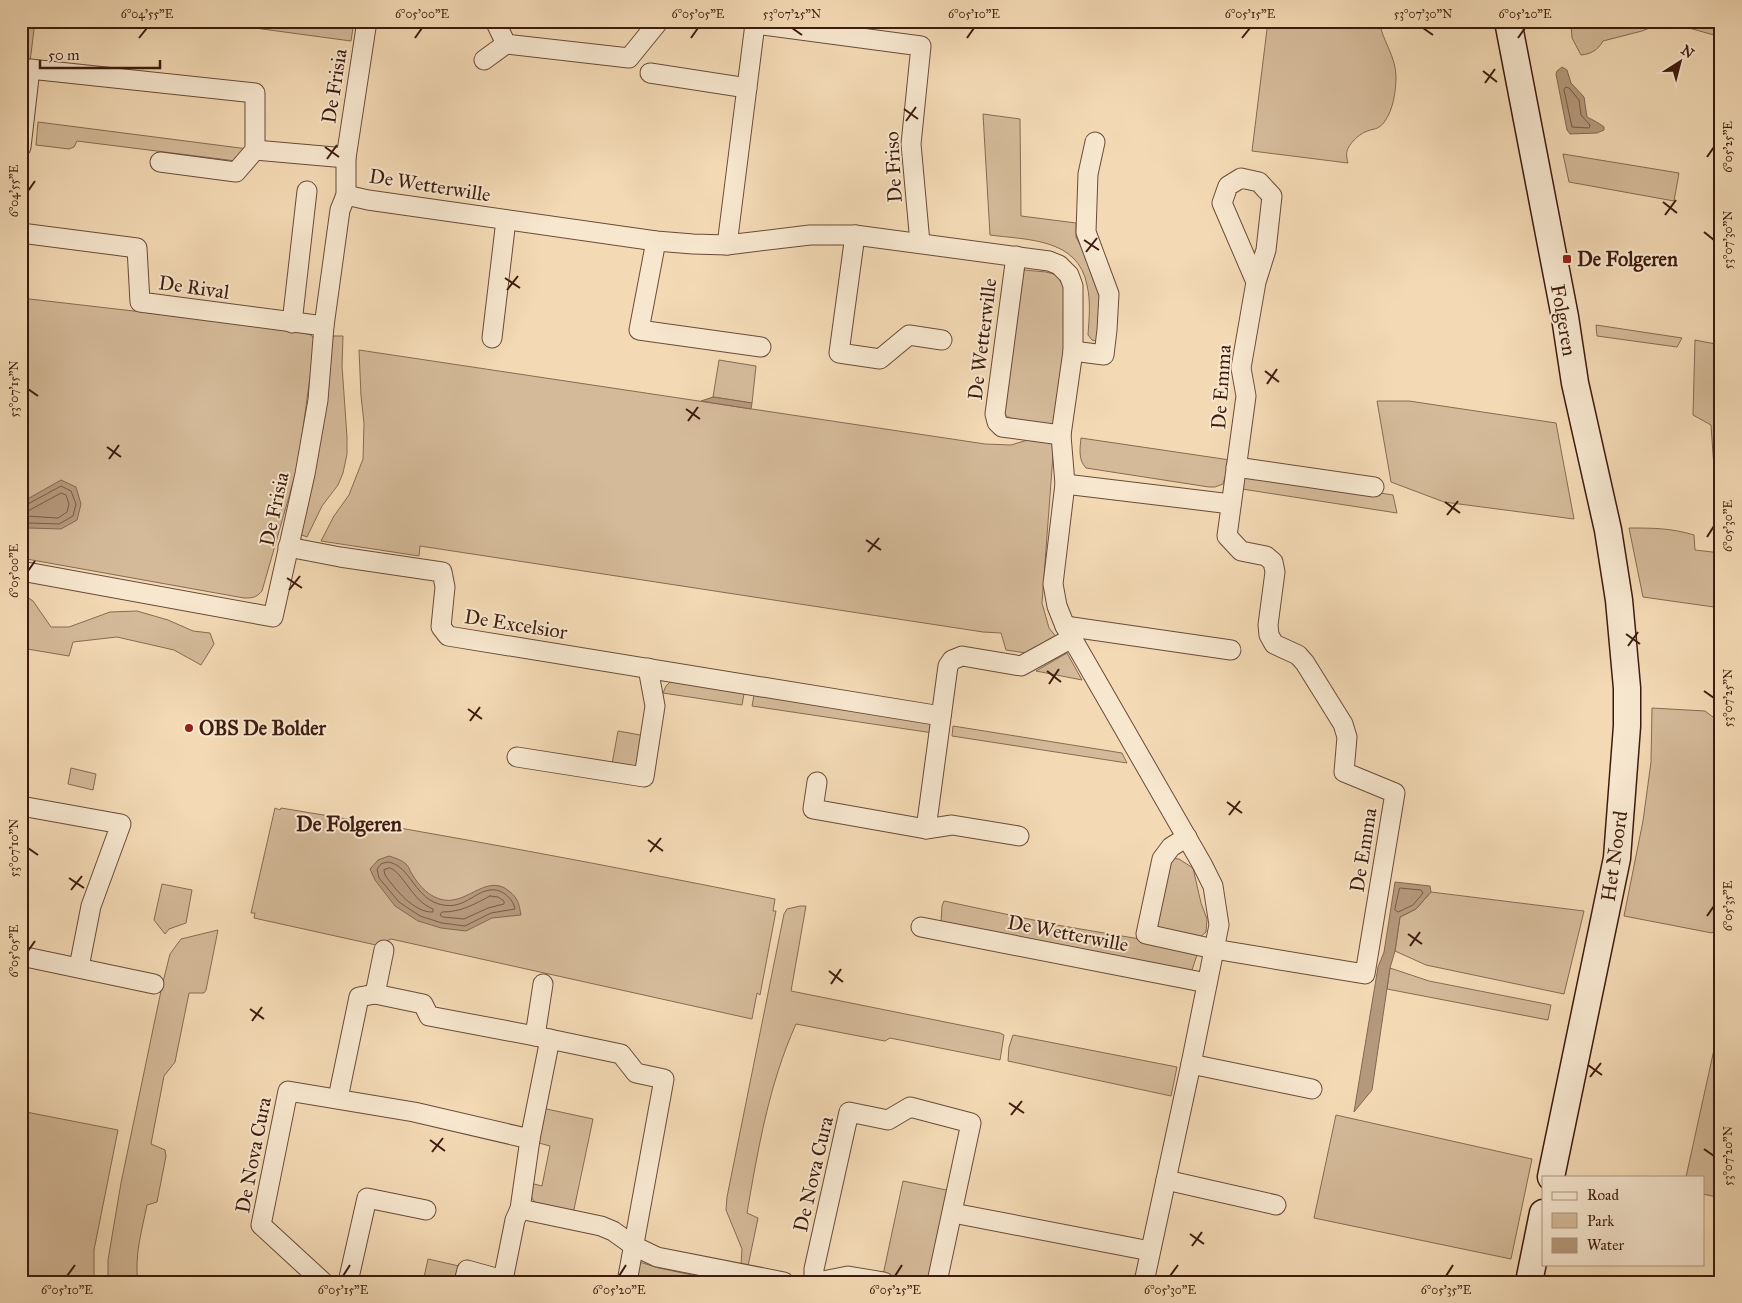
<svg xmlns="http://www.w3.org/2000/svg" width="1742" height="1303" font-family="'IM FELL Great Primer',serif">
<rect width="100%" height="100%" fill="#f3dab5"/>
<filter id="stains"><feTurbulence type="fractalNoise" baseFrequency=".004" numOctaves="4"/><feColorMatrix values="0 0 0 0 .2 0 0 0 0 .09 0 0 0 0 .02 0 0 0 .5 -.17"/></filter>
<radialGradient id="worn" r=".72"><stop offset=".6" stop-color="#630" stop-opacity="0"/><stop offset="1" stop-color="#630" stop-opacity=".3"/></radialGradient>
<g fill="#d4ba99" stroke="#886a54">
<path d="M21,21H35L21,136Z"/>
<path d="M203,21H354L351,41Z"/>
<path d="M1268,21H1379C1382,40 1396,56 1396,77C1396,91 1393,110 1385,121C1378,131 1373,128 1365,132C1358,135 1349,144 1347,151C1346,154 1347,160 1348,163L1252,151Z"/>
<path d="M1571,21H1700L1721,25V37L1689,28L1657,25L1642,31L1603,41C1598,50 1591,54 1581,55L1572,38Z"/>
<path d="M983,114L1020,119L1021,216L1076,223V237L1102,287L1098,336L1096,341L1092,340L1088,335C1089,319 1091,302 1087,285C1078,238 1027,240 990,235Z"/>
<path d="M38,122L248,149L236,161L77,141L74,147L69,149L36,145Z"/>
<path d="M1563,154L1679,173L1674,201L1569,182Z"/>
<path d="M1024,270L1046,272L1057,275L1066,291L1064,354L1057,424C1047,427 1010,421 1004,414L1022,277Z"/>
<path d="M21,298L289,329L311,335L315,340L298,465L262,591C256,598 252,598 244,598L21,558Z"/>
<path d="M1596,325L1682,338L1677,347L1597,336Z"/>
<path d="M333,336H343L342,366L347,437V454L343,473L338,485L322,506L307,537L299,534L323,428Z"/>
<path d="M1695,340L1721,345V469L1714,468L1711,425L1693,415Z"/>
<path d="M359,350L985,444L1011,445L1031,439L1054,442L1042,603L1049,628L1057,638L1026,653L1006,650L1001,633L983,632L420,546L419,556L321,541L334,516L349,495L363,459L364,423L361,396Z"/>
<path d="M719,360L756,366L752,403L713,397Z"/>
<path d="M1377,401H1409L1556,423L1574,519L1444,502L1391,482Z"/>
<path d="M1081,438L1230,460L1223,484L1215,487H1209L1086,468C1078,460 1080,448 1081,438Z"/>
<path d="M1258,474L1393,495L1397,513L1242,489L1244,475Z"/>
<path d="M1629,528C1653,528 1671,528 1694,535L1695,550L1721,553V608L1643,597Z"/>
<path d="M21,593L33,601L51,627H69L110,612L137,611L168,620L193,631L210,633L214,644L201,665L174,650L117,637L73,642L69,656L21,648Z"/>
<path d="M1067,653L1082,680L1036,671Z"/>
<path d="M672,680L745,688L742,705L663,693L666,686Z"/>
<path d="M755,690L923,719L933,725V733L752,706Z"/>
<path d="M1652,708L1705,711L1721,723V924L1712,933L1624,916L1643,821L1651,762Z"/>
<path d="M953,726L1122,753L1127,763L952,736Z"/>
<path d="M618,731L646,736L640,769L612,764Z"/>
<path d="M71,768L96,774L93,790L68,784Z"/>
<path d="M275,808L280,810L281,808C447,835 611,866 775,899L773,911H776L760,995L757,993L752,1019L391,939L376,945L254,918L255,913H251Z"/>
<path d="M1170,858L1179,859L1193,868L1201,903L1207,919L1206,932L1198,939L1154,929Z"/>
<path d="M162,884L192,890L186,923L169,929L165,934L154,920Z"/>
<path d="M1431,892L1584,911L1564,994L1426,965L1395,951L1400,917L1416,909Z"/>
<path d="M944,901L1057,925L1199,949L1191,973L941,923L942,906Z"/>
<path d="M800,906H806L791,991L1000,1033L1004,1035L1000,1060L890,1038L885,1041L796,1024C769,1084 758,1149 747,1213L758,1218L748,1266L741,1265L742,1249L726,1210L727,1197L784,914L787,909Z"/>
<path d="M218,930L206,990L204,993H189L175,1062L164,1076L151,1144L165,1150L166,1156L157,1202L147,1205C142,1230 134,1256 138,1282H108V1260L121,1183L162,986L170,954L181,939Z"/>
<path d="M1390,968L1429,981L1551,1005L1548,1020L1387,989Z"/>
<path d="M1013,1035L1177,1067L1171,1096L1008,1061L1009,1047Z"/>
<path d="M1715,1045L1721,1046V1198L1703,1194V1177H1686Z"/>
<path d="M542,1108L593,1119L573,1214L536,1204L530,1195V1183L542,1186L550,1146L539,1143Z"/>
<path d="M21,1111L118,1130L94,1250V1282H21Z"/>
<path d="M1336,1115L1532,1159L1511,1259L1314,1218Z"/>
<path d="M903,1181L951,1191L929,1275L918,1281L883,1275Z"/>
<path d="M428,1259L459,1266L455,1282H423Z"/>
<path d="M636,1261L659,1268L725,1282H631Z"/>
</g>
<g fill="#b5997c" stroke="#856750">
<path d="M1562,67L1567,70L1571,83L1584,97L1587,117C1593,120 1599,123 1604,127V130L1597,133L1570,134L1567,130L1556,74L1557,71Z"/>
<path d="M713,397L752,403L751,409L701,401Z"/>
<path d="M61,480L76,487L81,504L77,520L61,529L29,528L21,529V500L24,501Z"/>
<path d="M389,856C395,858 402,860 406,864C409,867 410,871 412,874C419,886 430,898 444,900C468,904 487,873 509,891C518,898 519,904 521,915L492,918L466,931L441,928L418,921L395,906L375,880L370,869L378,860Z"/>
<path d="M1395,882L1430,886L1431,892L1416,909L1400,917L1395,951L1390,968L1372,1090L1354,1112L1378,967L1384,952Z"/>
</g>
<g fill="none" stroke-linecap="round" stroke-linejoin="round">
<g stroke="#795a45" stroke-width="1">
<path d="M1566,87L1569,88L1579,100L1581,115L1590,125L1589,128L1572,127L1564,90Z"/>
<path d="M21,505H26L61,486L71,491L76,504L73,516L59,524L29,523L21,524"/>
<path d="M21,512H26L61,493L66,495L69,504L67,512L58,518L26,516L21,518"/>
<path d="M388,862C411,865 414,900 443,905C464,909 474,892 490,890C501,888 513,898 515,909L491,913L465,926L442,923L420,916L399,902L379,878L377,869L381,864Z"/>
<path d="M390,868C403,872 412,901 433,909V912C414,913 395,889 385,875L384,870Z"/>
<path d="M1400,888L1421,890L1423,893L1413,905L1398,912L1395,910Z"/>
<path d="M490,896L498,897L504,901V904L488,908L464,919L443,917L440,915L442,912C461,912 473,905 490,896Z"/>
</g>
<g stroke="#6a4b38" stroke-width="21">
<g id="street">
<path d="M495,21L506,44L629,58L659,21"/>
<path d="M750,21L755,24L921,46L911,144L920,243"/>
<path d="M484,60L506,44"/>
<path d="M650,73L747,88"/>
<path d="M21,147L30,69L255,93V150L236,172L160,162"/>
<path d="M255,150L346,158"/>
<path d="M346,195L368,200L656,241L693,244L727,245L810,235H855L1049,261L1059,265L1069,275L1073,286V351L1061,435L1065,484L1053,584L1057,606L1065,626L1202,864L1213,886L1219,925L1191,1064"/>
<path d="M21,233L137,248L140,302L324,326"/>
<path d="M855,235L839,353L880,359L909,335L942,340"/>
<path d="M656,241L639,330L761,347"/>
<path d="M727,245L755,24"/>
<path d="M1016,256L995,414L997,422L1002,427L1061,435"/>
<path d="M292,323L307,191"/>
<path d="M492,338L506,220"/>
<path d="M1073,351L1104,355L1107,330L1109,294L1086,232L1088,174L1095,142"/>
<path d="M1236,467L1374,487"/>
<path d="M1065,484L1231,504"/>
<path d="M288,547L340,557L442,572L445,587L441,627L448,636L941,716"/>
<path d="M21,571L273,617L305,474L318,400L324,326L340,210L346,195V158L367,21"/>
<path d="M1065,626L1231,650"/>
<path d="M517,757L644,777L655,706L648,668"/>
<path d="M817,782L813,809L926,829L952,825L1019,836"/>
<path d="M21,806L121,824L91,906L79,967"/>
<path d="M926,829L948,666L952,660L962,656L1021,666L1072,638"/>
<path d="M1187,837L1171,847L1162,859L1146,934L1214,949L1365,974L1395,793L1344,772L1347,737L1343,724L1305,663L1298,655L1274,644L1269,635L1268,625L1275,572L1273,562L1266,556L1241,551L1227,536L1246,396L1241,368L1256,282L1266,250L1272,196L1259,182L1241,178L1228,186L1222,203L1256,282"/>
<path d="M921,927L1207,983"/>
<path d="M21,956L154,984"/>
<path d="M375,994L384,950"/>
<path d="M535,1036L621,1054L636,1073L664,1079L627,1282"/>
<path d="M338,1098L359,997L375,994L423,1004L429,1016L535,1036L543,984"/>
<path d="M1166,1180L1276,1205"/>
<path d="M520,1209L601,1226L613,1231L634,1246L657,1257L784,1282"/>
<path d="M953,1213L1150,1251"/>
<path d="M323,1282L261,1225L288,1091L414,1112L530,1139"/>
<path d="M348,1282L367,1198L426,1210"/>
<path d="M464,1282L467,1270L503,1280L515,1220L520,1209L530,1139L550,1039"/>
<path d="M814,1282V1269L849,1112L888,1120L910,1107L971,1123L937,1282"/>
<path d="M818,1282L848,1276L884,1282"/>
<path d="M1144,1282L1191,1064L1312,1089"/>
</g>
</g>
<g stroke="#3d1b0e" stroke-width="29">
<g id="secondary">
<path d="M1508,21L1565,317L1575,383L1608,530L1619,600L1627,688V726L1617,858L1551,1177"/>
<path d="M1529,1282L1543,1213"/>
</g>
</g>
<use href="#street" stroke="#f7e7cf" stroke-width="19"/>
<use href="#secondary" stroke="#f7e7cf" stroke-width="26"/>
</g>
<path fill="none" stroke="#3d1b0e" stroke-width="2" d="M792,28L802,35M1423,28L1433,35M139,38L147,28M415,38L422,28M691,38L698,28M967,38L974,28M1242,38L1250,28M1518,38L1525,28M1483,71L1497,82M1485,83L1495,69M904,109L918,119M906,121L916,107M325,147L339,157M1707,157L1714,147M327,159L337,145M28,191L35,181M1663,202L1677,213M1665,215L1676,200M1704,232L1714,240M1084,240L1099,250M1086,252L1097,238M505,278L520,288M507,290L518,276M1265,371L1279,382M1267,384L1277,369M28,389L38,396M686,409L700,419M688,421L698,407M107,447L121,457M109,459L119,445M1445,502L1460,513M1447,515L1458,501M1707,537L1714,526M866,540L881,550M868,552L879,538M28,571L35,561M287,578L302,588M289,590L300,576M1626,634L1640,644M1628,646L1638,632M1047,671L1061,682M1049,684L1059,669M1704,691L1714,698M468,709L482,719M470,721L480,707M1227,802L1242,813M1229,815L1240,801M648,840L663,851M28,848L38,855M650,852L661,838M69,878L84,888M71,890L82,876M1707,916L1714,906M1408,934L1422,944M1410,946L1420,932M28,951L35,941M829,971L843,982M831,984L841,969M250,1009L264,1019M252,1021L262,1007M1588,1065L1602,1075M1590,1077L1601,1063M1009,1103L1024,1113M1011,1115L1022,1101M430,1140L445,1151M1704,1149L1714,1156M432,1152L443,1138M1190,1234L1204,1244M1192,1246L1202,1232M67,1276L75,1265M343,1276L350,1265M619,1276L626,1265M895,1276L902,1265M1170,1276L1178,1265M1446,1276L1453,1265"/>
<g fill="#8f2418" stroke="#f7e7cf" stroke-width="2">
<rect x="1562" y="254" width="10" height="10" rx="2.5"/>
<circle cx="189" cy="728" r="5"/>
</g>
<g text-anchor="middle" stroke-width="4" stroke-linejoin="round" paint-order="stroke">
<g font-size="20" fill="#3d1b0e" stroke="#f7e7cf">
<text transform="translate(334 86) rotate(-81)" y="7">De Frisia</text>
<text transform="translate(893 167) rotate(-93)" y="7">De Friso</text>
<text transform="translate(430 185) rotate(9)" y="7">De Wetterwille</text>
<text transform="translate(194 287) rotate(8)" y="7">De Rival</text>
<text transform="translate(1564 320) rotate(80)" y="7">Folgeren</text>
<text transform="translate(982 339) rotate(-83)" y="7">De Wetterwille</text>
<text transform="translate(1221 387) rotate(-86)" y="7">De Emma</text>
<text transform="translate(274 509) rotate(-78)" y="7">De Frisia</text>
<text transform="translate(516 624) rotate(9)" y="7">De Excelsior</text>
<text transform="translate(1363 850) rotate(-81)" y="7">De Emma</text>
<text transform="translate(1614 856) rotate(-82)" y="7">Het Noord</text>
<text transform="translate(1068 933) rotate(11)" y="7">De Wetterwille</text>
<text transform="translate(253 1155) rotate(-79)" y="7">De Nova Cura</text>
<text transform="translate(813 1174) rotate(-77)" y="7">De Nova Cura</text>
</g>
<g font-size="20" font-weight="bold" fill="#3d1b0e" stroke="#f7e7cf" text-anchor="start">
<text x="1577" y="266">De Folgeren</text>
<text x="199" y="735">OBS De Bolder</text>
</g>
<g font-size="21" font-weight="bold" fill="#3d1b0e" stroke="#f7e7cf">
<text x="349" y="831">De Folgeren</text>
</g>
</g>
<rect width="1742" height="1303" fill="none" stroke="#f3dab5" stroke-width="55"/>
<rect x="1542" y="1176" width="162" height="90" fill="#f7e7cf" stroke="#ad9582"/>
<rect x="1552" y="1192" width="25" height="8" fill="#f7e7cf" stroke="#ad9582"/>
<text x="1587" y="1200" font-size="15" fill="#3d1b0e">Road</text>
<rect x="1552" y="1213" width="25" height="15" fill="#d4ba99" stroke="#ad9582"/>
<text x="1587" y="1226" font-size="15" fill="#3d1b0e">Park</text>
<rect x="1552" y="1238" width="25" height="15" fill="#b5997c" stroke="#ad9582"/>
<text x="1587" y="1250" font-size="15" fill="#3d1b0e">Water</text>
<g transform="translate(1680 62) rotate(36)" stroke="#f7e7cf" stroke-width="4" paint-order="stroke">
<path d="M0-4L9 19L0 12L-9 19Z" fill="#3d1b0e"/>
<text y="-8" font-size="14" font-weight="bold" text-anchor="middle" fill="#3d1b0e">N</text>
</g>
<path d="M40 60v8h120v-8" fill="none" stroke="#3d1b0e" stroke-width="2.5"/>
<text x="48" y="60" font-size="15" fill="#3d1b0e" stroke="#f7e7cf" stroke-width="4" paint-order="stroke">50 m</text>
<rect x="28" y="28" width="1686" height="1248" fill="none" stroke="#3d1b0e" stroke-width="2"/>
<g font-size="12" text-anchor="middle" fill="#3d1b0e">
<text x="147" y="18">6°04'55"E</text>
<text x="422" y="18">6°05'00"E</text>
<text x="698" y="18">6°05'05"E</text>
<text x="792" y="18">53°07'25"N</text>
<text x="974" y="18">6°05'10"E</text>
<text x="1250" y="18">6°05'15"E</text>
<text x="1423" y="18">53°07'30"N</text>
<text x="1525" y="18">6°05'20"E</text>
<text transform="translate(1728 147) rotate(-90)" y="4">6°05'25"E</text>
<text transform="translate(14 191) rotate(-90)" y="4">6°04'55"E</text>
<text transform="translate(1728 240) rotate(-90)" y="4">53°07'30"N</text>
<text transform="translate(14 389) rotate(-90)" y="4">53°07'15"N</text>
<text transform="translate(1728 526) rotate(-90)" y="4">6°05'30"E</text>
<text transform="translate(14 571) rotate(-90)" y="4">6°05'00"E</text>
<text transform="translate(1728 698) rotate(-90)" y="4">53°07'25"N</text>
<text transform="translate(14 848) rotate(-90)" y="4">53°07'10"N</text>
<text transform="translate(1728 906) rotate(-90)" y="4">6°05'35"E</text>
<text transform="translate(14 951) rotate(-90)" y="4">6°05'05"E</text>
<text transform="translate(1728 1156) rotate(-90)" y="4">53°07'20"N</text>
<text x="67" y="1294">6°05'10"E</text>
<text x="343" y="1294">6°05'15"E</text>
<text x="619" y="1294">6°05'20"E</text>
<text x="895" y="1294">6°05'25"E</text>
<text x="1170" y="1294">6°05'30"E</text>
<text x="1446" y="1294">6°05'35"E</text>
</g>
<rect width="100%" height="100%" filter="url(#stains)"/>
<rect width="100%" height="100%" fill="url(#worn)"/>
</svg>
